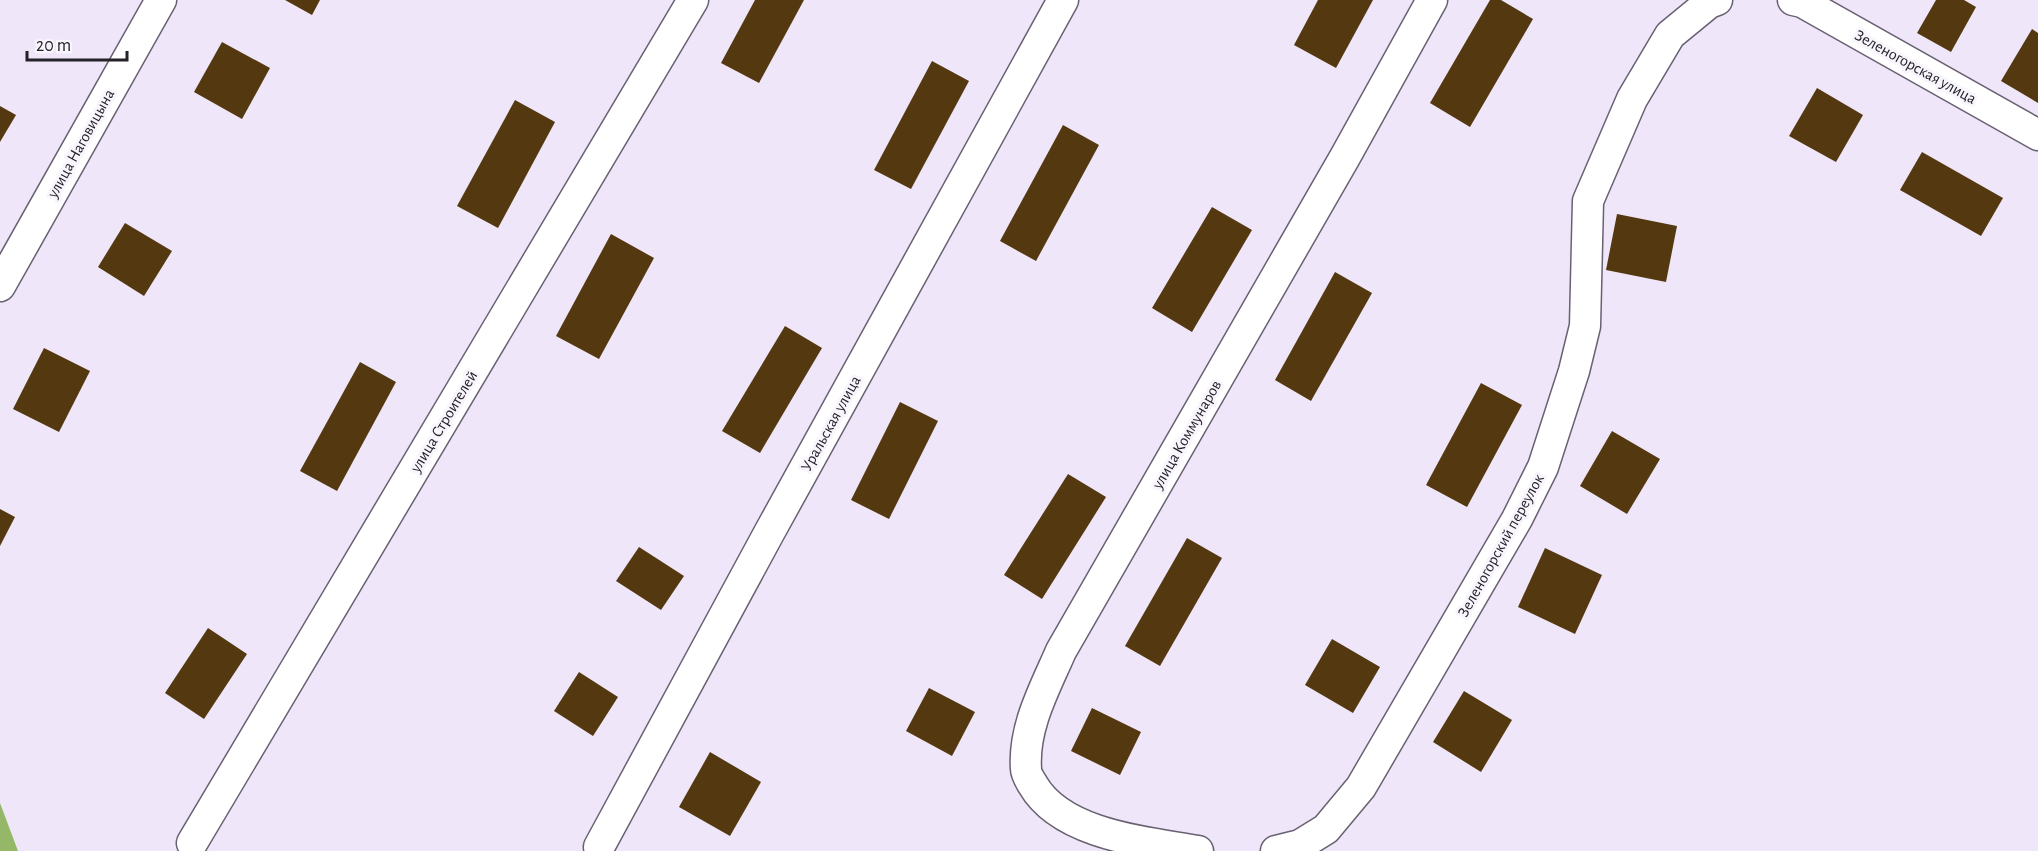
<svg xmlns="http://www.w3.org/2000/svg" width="2038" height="851" font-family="'Alegreya Sans',sans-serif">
<rect width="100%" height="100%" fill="#efe6f9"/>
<path fill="#95b768" d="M0,803L18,851H0Z"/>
<g fill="#54380f">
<path d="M285,0H320L312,15Z"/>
<path d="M755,0H804L759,83L721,63Z"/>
<path d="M1318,0H1373L1336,68L1294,45Z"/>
<path d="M1490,0H1501L1533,19L1470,127L1430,103Z"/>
<path d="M1936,0H1964L1976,7L1951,52L1917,33Z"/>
<path d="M2032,29L2038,33V103L2001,81Z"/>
<path d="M222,42L270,68L242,119L194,92Z"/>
<path d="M932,61L969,81L911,189L874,170Z"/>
<path d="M1817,88L1863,115L1836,162L1789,136Z"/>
<path d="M515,100L555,122L498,228L457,206Z"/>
<path d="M0,106L16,115L0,142Z"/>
<path d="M1063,125L1099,145L1036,261L1000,241Z"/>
<path d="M1922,152L2003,198L1981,236L1900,190Z"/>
<path d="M1212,207L1252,230L1192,332L1152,308Z"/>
<path d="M1617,214L1677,226L1666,282L1606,270Z"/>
<path d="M125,223L172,251L144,296L98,267Z"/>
<path d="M611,234L654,258L599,359L556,336Z"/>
<path d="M1335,272L1372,293L1311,401L1275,380Z"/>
<path d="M785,326L822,348L760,453L722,431Z"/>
<path d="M44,348L90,371L59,432L13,409Z"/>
<path d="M360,362L396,382L337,491L300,471Z"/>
<path d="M1481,383L1522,405L1467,507L1426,485Z"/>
<path d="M900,402L938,421L889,519L851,500Z"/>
<path d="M1612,431L1660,459L1627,514L1580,486Z"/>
<path d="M1068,474L1106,497L1042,599L1004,575Z"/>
<path d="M0,509L15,517L0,546Z"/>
<path d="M1187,538L1222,558L1160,666L1125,646Z"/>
<path d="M639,547L684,576L661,610L616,581Z"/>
<path d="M1545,548L1602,575L1575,634L1518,607Z"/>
<path d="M208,628L247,654L204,719L165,693Z"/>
<path d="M1332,639L1380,667L1353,713L1305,685Z"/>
<path d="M579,672L618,697L593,736L554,711Z"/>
<path d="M929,688L975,712L952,756L906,731Z"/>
<path d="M1464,691L1512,720L1481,772L1433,742Z"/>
<path d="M1092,708L1141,732L1120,775L1071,751Z"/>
<path d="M710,752L761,782L730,836L679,807Z"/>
</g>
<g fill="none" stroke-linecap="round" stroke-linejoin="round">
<g stroke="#696172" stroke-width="33">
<g id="minor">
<path d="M1793,0L1802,2L2038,135"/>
<path d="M0,286L161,0"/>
<path d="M192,843L693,0"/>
<path d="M599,847L769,533L1063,0"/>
<path d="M1198,851C1146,842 1062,835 1033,785C1030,780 1026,774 1026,769C1023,727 1045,688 1061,651L1345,157L1432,0"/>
<path d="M1276,851L1300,845L1326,829L1361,787L1517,519L1543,467L1574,371L1585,326L1588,201L1632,99L1670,35L1709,3L1717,0"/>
</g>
</g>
<use href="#minor" stroke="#fff" stroke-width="30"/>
</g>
<g text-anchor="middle" stroke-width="6" stroke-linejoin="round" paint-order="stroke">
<g font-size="16" fill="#252128" stroke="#f9f5fd">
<text transform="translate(1916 66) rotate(29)" y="6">Зеленогорская улица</text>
<text transform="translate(80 143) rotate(-61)" y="6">улица Наговицына</text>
<text transform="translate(443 421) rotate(-59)" y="6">улица Строителей</text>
<text transform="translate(830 423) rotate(-61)" y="6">Уральская улица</text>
<text transform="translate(1186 434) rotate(-60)" y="6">улица Коммунаров</text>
<text transform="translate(1500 545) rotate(-61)" y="6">Зеленогорский переулок</text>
</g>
</g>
<path d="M27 51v9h100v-9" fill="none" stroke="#252128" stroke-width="3"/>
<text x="36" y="51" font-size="18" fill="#252128" stroke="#f9f5fd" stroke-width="4.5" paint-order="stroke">20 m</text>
</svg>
